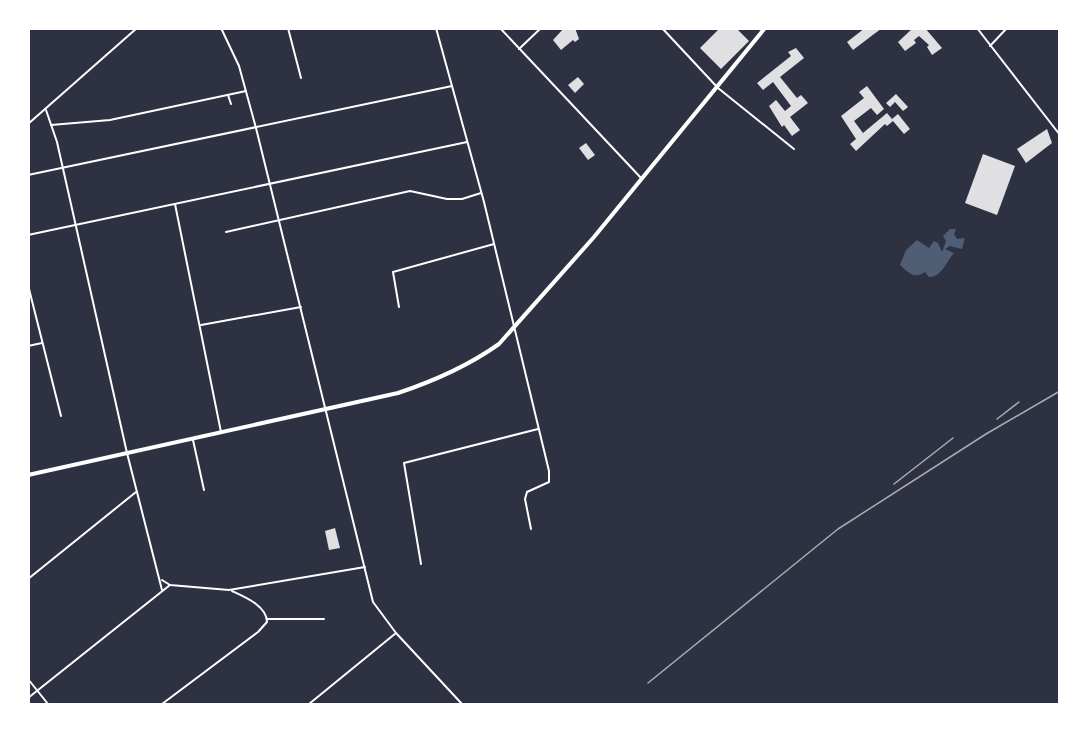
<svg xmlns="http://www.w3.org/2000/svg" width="1088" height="733" font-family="Arial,sans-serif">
<rect width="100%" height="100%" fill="#2d3142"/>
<path fill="#4f5d75" d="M950,229H956L954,234L957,239L965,238L962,249L950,246L945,249L954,253C946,262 942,277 929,277L925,272C914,280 908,272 900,265L906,250L917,240L929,248L934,241L938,243L942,252L946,241L943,236Z"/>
<g fill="#e0e0e3">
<path d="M564,28H575L579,39L575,42L573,40L561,50L553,40Z"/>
<path d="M720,28H736L749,41L721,69L700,48Z"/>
<path d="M865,28H882L853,50L847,42Z"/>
<path d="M913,28H925L942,48L932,55L927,47L929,45L919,36L914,40L916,43L905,51L898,42Z"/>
<path d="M796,48L804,58L780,77L797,98L801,95L808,103L790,117L800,130L792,136L784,125L782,127L769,106L776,100L785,111L791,106L773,82L763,90L757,83L791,56L788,52Z"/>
<path d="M578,77L584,84L575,93L568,85Z"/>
<path d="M867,86L884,109L877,115L871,108L854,121L863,133L887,113L892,119L898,114L910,129L904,134L893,121L887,126L885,124L856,151L850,144L856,139L841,116L864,98L859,92Z"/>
<path d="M896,94L908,107L903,111L895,102L890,107L886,103Z"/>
<path d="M1047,129L1052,143L1026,163L1017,149Z"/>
<path d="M586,143L595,155L588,160L579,148Z"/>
<path d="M983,154L1015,166L997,215L965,203Z"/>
<path d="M335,528L340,548L329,550L325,531Z"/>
</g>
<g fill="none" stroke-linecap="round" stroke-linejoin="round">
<g stroke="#fff" stroke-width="2">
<path d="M221,28L239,66L256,128L373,602L396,633L462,704"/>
<path d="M288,28L301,78"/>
<path d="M436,28L484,202L549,471V482L527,492L525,499L531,529"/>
<path d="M500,28L642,179"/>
<path d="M662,28L718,88L794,149"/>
<path d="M977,28L1060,135"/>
<path d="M990,46L1007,28"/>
<path d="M519,49L541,28"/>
<path d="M228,95L231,104"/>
<path d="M46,110L57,142L127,453L162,590"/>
<path d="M28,124L137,28"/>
<path d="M51,125L110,120L246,91"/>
<path d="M28,175L452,86"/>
<path d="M175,204L221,432"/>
<path d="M226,232L410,191L447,199H462L481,193"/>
<path d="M28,235L467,142"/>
<path d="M28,285L61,416"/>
<path d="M399,307L393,272L494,244"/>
<path d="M201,325L301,307"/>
<path d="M28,346L42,343"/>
<path d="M193,440L204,490"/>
<path d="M421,564L404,463L538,429"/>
<path d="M28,579L136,492"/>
<path d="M162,580L170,585L229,590L365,567"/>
<path d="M267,619H324"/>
<path d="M28,679L48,704"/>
<path d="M28,698L170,585"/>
<path d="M162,704L258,632L267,622C267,606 245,597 232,591"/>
<path d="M309,704L396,633"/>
</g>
<path stroke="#fff" stroke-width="4" d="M28,475L398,393C434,381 468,366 499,344L594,237L765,28"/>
<g stroke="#abadb3" stroke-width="1.5">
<path d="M997,419L1019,402"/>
<path d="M894,484L953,438"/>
<path d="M648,683L838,529L986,434L1060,391"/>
</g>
</g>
<rect width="1088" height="733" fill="none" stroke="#ffffff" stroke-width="60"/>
</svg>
